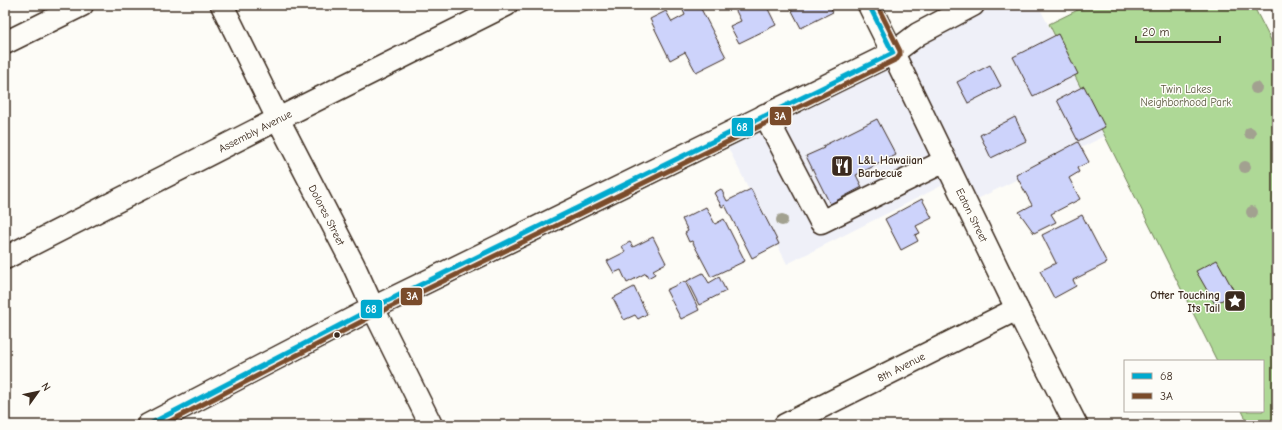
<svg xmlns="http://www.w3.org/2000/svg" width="1282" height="430" font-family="'Comic Neue',sans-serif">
<rect width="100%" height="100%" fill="#fdfcf7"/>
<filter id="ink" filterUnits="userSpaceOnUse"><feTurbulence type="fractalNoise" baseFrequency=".025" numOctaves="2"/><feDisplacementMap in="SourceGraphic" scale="8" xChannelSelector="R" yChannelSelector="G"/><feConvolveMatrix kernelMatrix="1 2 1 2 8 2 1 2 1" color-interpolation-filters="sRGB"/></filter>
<g filter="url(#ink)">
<path fill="#eff0f8" d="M981,5H1038L1105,136L963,206L951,181L787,264L721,134Z"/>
<path fill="#aed896" stroke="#74815a" d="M1088,5H1253L1277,52V425H1249L1242,411H1263V361H1217L1049,24Z"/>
<g fill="#cdd3fb" stroke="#3b2a1e">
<path d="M684,5H699L726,57L696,72L685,52L670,60L650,19L666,11L672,22L685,15L681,6Z"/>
<path d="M723,5H766L776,25L739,43L730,26L741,21L733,5L725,9Z"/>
<path d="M789,5H829L833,12L801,28Z"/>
<path d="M1058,34L1078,74L1033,96L1013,57Z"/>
<path d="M990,65L1001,86L968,103L957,82Z"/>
<path d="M1084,86L1105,127L1078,141L1057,100Z"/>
<path d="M1015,117L1026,141L991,158L980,135Z"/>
<path d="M877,119L896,155L856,175L862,187L830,204L806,156L824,148L823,146Z"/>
<path d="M1078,142L1089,162L1077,168L1079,172L1069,178L1080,199L1051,214L1056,222L1034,233L1019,212L1032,205L1016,175Z"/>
<path d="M721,189L727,201L751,189L779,244L752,258L725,205L722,207L714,193Z"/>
<path d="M922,199L932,218L916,226L920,233L915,235L918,241L901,250L885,219Z"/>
<path d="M706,207L715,224L724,219L745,261L711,277L692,241L689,242L685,233L688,231L682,219Z"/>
<path d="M1082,215L1107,263L1073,280L1076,286L1054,298L1040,271L1056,263L1042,235Z"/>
<path d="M653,237L666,263L653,270L655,274L648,278L646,273L627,283L621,270L614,273L607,261L625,252L622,246L630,242L633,247Z"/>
<path d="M1217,260L1235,293L1215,304L1196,271Z"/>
<path d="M703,273L709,283L719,277L726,291L699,305L687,281Z"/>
<path d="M685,281L699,310L681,319L666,290Z"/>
<path d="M634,287L647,314L638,319L635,315L624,320L613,298Z"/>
</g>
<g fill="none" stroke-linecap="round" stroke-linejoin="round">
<g stroke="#3b2a1e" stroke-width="25">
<g id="minor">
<path d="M222,5L278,119L353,264L373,308L431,425"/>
<path d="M5,43L82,5"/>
<path d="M893,53L1017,309L1076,425"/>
<path d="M765,115L821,222L945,161"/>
<path d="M5,258L278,119L506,5"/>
<path d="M785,425L1017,309"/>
</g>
</g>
<g stroke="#3b2a1e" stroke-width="25">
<g id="major">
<path d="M869,5L893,53"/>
<path d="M148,425L373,308L893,53L918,34L973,5"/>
</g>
</g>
<use href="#minor" stroke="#fdfcf7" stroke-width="22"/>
<use href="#major" stroke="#fdfcf7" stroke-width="22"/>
<g stroke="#fdfcf7" stroke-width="8">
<path id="bus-1" d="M148,425L373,308L893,53L869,5"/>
</g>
<g stroke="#fdfcf7" stroke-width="8">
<path id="bus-2" d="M163,425L376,314L897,59L900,55V51L877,5"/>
</g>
<use href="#bus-1" stroke="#00a9ce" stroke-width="5"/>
<use href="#bus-2" stroke="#7a4b2a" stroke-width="5"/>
</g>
<g fill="#a2a190">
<circle cx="1256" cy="88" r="6"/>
<circle cx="1250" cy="133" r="6"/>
<circle cx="1245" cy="167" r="6"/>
<circle cx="1252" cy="212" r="6"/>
<circle cx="782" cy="220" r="6"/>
</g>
</g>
<defs>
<g id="restaurant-square" transform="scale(1.15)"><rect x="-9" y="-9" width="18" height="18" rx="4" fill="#3b2a1e" stroke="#fdfcf7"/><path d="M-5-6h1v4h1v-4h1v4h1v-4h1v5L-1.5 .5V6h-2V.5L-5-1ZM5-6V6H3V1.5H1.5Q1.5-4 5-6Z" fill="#fff"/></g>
<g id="sight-square" transform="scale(1.15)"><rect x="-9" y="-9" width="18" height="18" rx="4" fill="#3b2a1e" stroke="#fdfcf7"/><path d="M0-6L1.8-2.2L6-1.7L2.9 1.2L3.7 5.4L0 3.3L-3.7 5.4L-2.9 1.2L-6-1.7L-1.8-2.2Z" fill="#fff"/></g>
</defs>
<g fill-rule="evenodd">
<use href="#restaurant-square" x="842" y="166"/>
<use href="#sight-square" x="1235" y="301"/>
</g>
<circle fill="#3b2a1e" stroke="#fdfcf7" stroke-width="1.5" cx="337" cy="335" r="3.5"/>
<g text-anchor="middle" stroke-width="3" stroke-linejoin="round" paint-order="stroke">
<g font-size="11" fill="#58563c" stroke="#fdfcf7">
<text x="1186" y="93">Twin Lakes<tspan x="1186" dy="13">Neighborhood Park</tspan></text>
</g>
<g font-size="11" fill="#3b2a1e" stroke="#fdfcf7">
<text transform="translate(255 131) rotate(-27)" y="4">Assembly Avenue</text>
<text transform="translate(327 215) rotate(63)" y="4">Dolores Street</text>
<text transform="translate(972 215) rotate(64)" y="4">Eaton Street</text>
<text transform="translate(901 367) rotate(-27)" y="4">8th Avenue</text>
</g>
<g font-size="11" font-weight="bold" fill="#3b2a1e" stroke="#fdfcf7" text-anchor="start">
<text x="858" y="164">L&amp;L Hawaiian<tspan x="858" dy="13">Barbecue</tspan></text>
<text x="1220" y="299" text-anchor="end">Otter Touching<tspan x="1220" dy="13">Its Tail</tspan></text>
</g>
</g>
<g stroke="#fdfcf7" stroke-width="1.5">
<rect x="769" y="106" width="23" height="20" rx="4" fill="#7a4b2a"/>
<rect x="731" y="117" width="23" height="20" rx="4" fill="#00a9ce"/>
<rect x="400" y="287" width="23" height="19" rx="4" fill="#7a4b2a"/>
<rect x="360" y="299" width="23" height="20" rx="4" fill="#00a9ce"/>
</g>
<g font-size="11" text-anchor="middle" font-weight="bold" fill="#fff">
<text x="780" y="120">3A</text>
<text x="742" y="131">68</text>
<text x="412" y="300">3A</text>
<text x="371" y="313">68</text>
</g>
<rect width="1282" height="430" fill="none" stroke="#fdfcf7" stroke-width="20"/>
<rect x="10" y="10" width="1262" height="410" fill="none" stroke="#3b2a1e" stroke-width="1.5" filter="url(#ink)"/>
<rect x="1124" y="360" width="140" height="52" fill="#fdfcf7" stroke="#afa8a0"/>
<rect x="1132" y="373" width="20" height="6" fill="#00a9ce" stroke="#afa8a0"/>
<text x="1160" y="380" font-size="12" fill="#3b2a1e">68</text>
<rect x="1132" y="393" width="20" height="6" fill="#7a4b2a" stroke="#afa8a0"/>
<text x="1160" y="400" font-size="12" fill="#3b2a1e">3A</text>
<g transform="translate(38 392) rotate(57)" stroke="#fdfcf7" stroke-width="3" paint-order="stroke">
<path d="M0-3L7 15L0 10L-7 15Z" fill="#3b2a1e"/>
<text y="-6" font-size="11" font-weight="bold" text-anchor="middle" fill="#3b2a1e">N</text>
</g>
<path d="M1136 36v6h84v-6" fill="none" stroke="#3b2a1e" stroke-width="2"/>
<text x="1142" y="36" font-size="12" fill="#3b2a1e" stroke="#fdfcf7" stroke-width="3" paint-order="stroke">20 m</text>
</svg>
